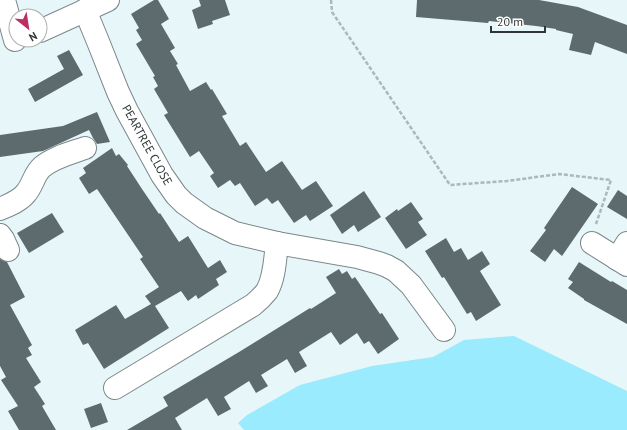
<svg xmlns="http://www.w3.org/2000/svg" width="627" height="430" font-family="'PT Sans',sans-serif">
<rect width="100%" height="100%" fill="#e7f6f9"/>
<path fill="#99ebfd" d="M514,336L627,391V430H244L238,423L247,415L300,385L372,366L433,357L464,340Z"/>
<g fill="#5e6b6e">
<path d="M154,0H158L169,19L161,24L175,48L170,51L178,64L176,65L190,91L206,82L211,90L212,89L227,114L222,116L240,146L246,142L266,172L282,161L302,190L316,181L333,206L310,221L306,215L294,223L278,200L272,204L267,198L255,206L240,183L235,186L230,180L218,188L210,176L214,173L199,151L190,157L164,115L168,113L154,89L158,86L153,77L155,76L136,44L142,40L136,30L139,28L131,14Z"/>
<path d="M199,0H225L230,15L212,21L213,24L198,29L192,10L201,6Z"/>
<path d="M417,0H539L578,7L627,25V54L595,42L591,55L569,50L573,34L556,30V29L536,26L489,21L488,23L416,17Z"/>
<path d="M69,50L83,75L35,102L28,89L64,69L57,56Z"/>
<path d="M97,112L110,142L97,144L93,138L89,130L43,151L0,157V135L63,126Z"/>
<path d="M112,148L116,156L119,154L128,165L127,166L142,189L159,214L160,213L179,242L188,236L208,268L220,260L227,272L216,279L219,285L198,299L196,295L188,301L181,291L155,306L169,328L104,369L88,343L83,345L75,330L116,305L125,319L151,304L145,296L159,287L140,259L143,257L97,189L89,194L79,178L86,173L83,168Z"/>
<path d="M572,187L598,204L562,256L554,249L545,262L530,251L546,230L544,228Z"/>
<path d="M618,190L627,196V219L607,207Z"/>
<path d="M364,191L381,217L358,232L354,225L342,234L330,215Z"/>
<path d="M411,202L423,219L418,222L427,235L406,249L385,218L397,209L398,211Z"/>
<path d="M52,213L64,232L29,253L17,233Z"/>
<path d="M446,238L454,252L461,248L468,260L482,251L490,264L480,271L501,305L476,321L471,312L467,314L444,277L442,278L425,251Z"/>
<path d="M0,259L7,262L25,297L10,305L32,345L28,348L32,355L26,358L41,382L34,387L45,404L42,406L56,430H19L8,411L18,406L1,380L6,377L0,366Z"/>
<path d="M579,262L611,282L612,281L627,290V324L584,300V299L568,288L573,282L568,279Z"/>
<path d="M339,269L342,274L347,271L352,279L355,277L380,314L382,313L399,339L378,354L369,341L364,344L357,333L340,345L331,332L299,352L307,366L295,373L287,359L261,375L268,386L256,393L249,381L224,397L231,409L218,416L207,398L175,418L182,430H127L168,406L163,397L239,352L310,308L311,309L336,293L326,277Z"/>
<path d="M101,403L108,422L91,428L84,409Z"/>
</g>
<g fill="none" stroke-linecap="round" stroke-linejoin="round">
<g stroke="#7a878b" stroke-width="24">
<g id="minor">
<path d="M4,0L15,40"/>
<path d="M85,10L99,44L118,92L127,111L162,175L176,195L184,203L205,218L235,233L277,243L357,257L379,263L387,266L396,271L411,285L444,330"/>
<path d="M40,31L108,0"/>
<path d="M0,209C9,205 20,201 26,193C33,185 34,174 42,167C54,157 71,153 85,148"/>
<path d="M0,235L3,239L8,250"/>
<path d="M592,243L627,265"/>
<path d="M617,259L627,243"/>
<path d="M115,388L253,305C258,301 263,296 267,291C275,277 275,258 277,243"/>
</g>
</g>
<path stroke="#acb8bb" stroke-width="2.5" stroke-dasharray="4 2" stroke-linecap="butt" d="M331,0L332,12L450,185L507,181L559,174L611,180L596,224"/>
<use href="#minor" stroke="#fff" stroke-width="22"/>
</g>
<g text-anchor="middle" stroke-width="4" stroke-linejoin="round" paint-order="stroke">
<g font-size="12" fill="#303637" stroke="#fff">
<text transform="translate(147 145) rotate(61)" y="4">PEARTREE CLOSE</text>
</g>
</g>
<g transform="translate(28 28) rotate(150)"><circle r="19" fill="#ffffff" stroke="#acafaf"/>
<path d="M0-3L7 15L0 10L-7 15Z" fill="#bc2f63"/>
<text y="-6" font-size="11" font-weight="bold" text-anchor="middle" fill="#303637">N</text>
</g>
<path d="M491 26v6h54v-6" fill="none" stroke="#303637" stroke-width="2"/>
<text x="497" y="26" font-size="12" fill="#303637" stroke="#ffffff" stroke-width="3" paint-order="stroke">20 m</text>
</svg>
